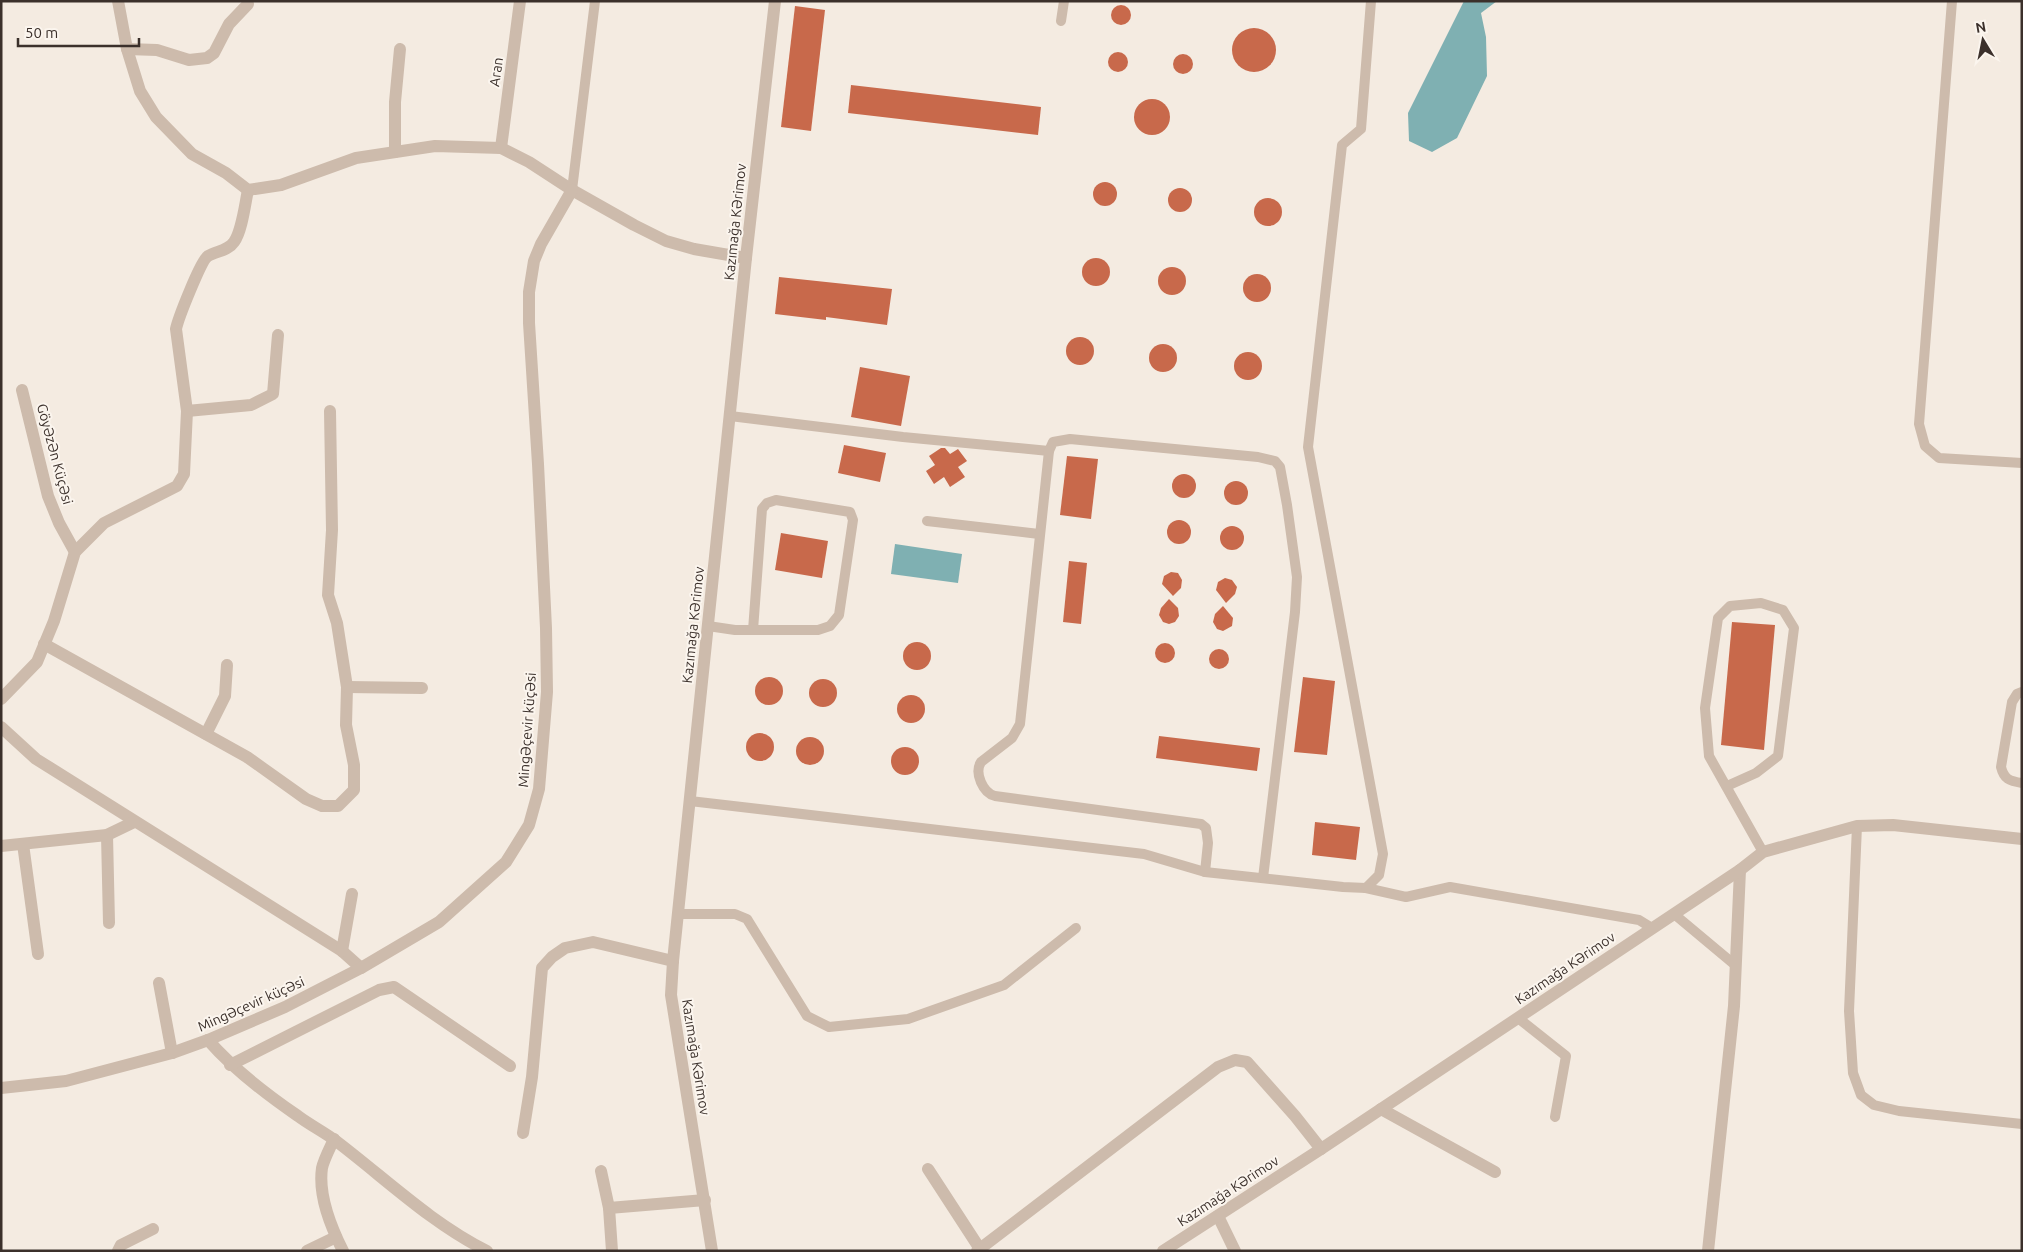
<svg xmlns="http://www.w3.org/2000/svg" width="2023" height="1252" font-family="Ubuntu,sans-serif">
<rect width="100%" height="100%" fill="#f4ebe1"/>
<g fill="#7fb0b2">
<path d="M1464,1H1497L1481,13L1486,37L1487,76L1457,138L1432,152L1409,141L1408,113Z"/>
<path d="M895,544L962,554L958,583L891,574Z"/>
</g>
<g fill="#c8694b">
<circle cx="1121" cy="15" r="10"/>
<path d="M795,6L825,10L811,131L781,127Z"/>
<circle cx="1254" cy="50" r="22"/>
<circle cx="1118" cy="62" r="10"/>
<circle cx="1183" cy="64" r="10"/>
<path d="M851,85L1041,107L1038,135L848,113Z"/>
<circle cx="1152" cy="117" r="18"/>
<circle cx="1105" cy="194" r="12"/>
<circle cx="1180" cy="200" r="12"/>
<circle cx="1268" cy="212" r="14"/>
<circle cx="1096" cy="272" r="14"/>
<circle cx="1172" cy="281" r="14"/>
<circle cx="1257" cy="288" r="14"/>
<path d="M779,277L892,289L887,325L826,317V320L775,314Z"/>
<circle cx="1080" cy="351" r="14"/>
<circle cx="1163" cy="358" r="14"/>
<circle cx="1248" cy="366" r="14"/>
<path d="M860,367L910,376L901,426L851,417Z"/>
<path d="M844,445L886,453L880,482L838,473Z"/>
<path d="M941,448H945L950,454L958,449L967,461L958,467L965,477L950,487L944,477L934,484L926,471L935,465L929,456Z"/>
<path d="M1067,456L1098,459L1091,519L1060,515Z"/>
<circle cx="1184" cy="486" r="12"/>
<circle cx="1236" cy="493" r="12"/>
<circle cx="1179" cy="532" r="12"/>
<circle cx="1232" cy="538" r="12"/>
<path d="M781,533L828,541L822,578L775,570Z"/>
<path d="M1069,561L1087,563L1081,624L1063,622Z"/>
<path d="M1171,572L1178,573L1182,580L1181,588L1173,596L1162,584L1164,576Z"/>
<path d="M1225,578L1232,580L1237,587L1235,594L1226,603L1216,590L1218,582Z"/>
<path d="M1169,599L1178,608L1179,616L1175,622L1169,624L1163,622L1159,615L1161,608Z"/>
<path d="M1223,606L1233,618L1232,626L1223,631L1217,629L1213,622L1215,614Z"/>
<path d="M1732,622L1775,625L1764,750L1721,745Z"/>
<circle cx="917" cy="656" r="14"/>
<circle cx="1165" cy="653" r="10"/>
<circle cx="1219" cy="659" r="10"/>
<circle cx="769" cy="691" r="14"/>
<path d="M1303,677L1335,681L1327,755L1294,752Z"/>
<circle cx="823" cy="693" r="14"/>
<circle cx="911" cy="709" r="14"/>
<circle cx="760" cy="747" r="14"/>
<path d="M1159,736L1260,748L1257,771L1156,758Z"/>
<circle cx="810" cy="751" r="14"/>
<circle cx="905" cy="761" r="14"/>
<path d="M1315,822L1360,827L1356,860L1312,855Z"/>
</g>
<g fill="none" stroke-linecap="round" stroke-linejoin="round">
<g stroke="#cdbbac" stroke-width="10">
<path d="M1952,1L1919,424L1925,446L1939,458L2022,463"/>
<path d="M1061,21L1064,1"/>
<path d="M572,190L595,1"/>
<path d="M730,416L903,437L1049,451"/>
<path d="M927,521L1039,534"/>
<path d="M708,626L735,630H818L830,626L839,615L853,520L850,512L776,500L767,503L762,509L753,630"/>
<path d="M2022,692L2017,694L2012,702L2001,767C2004,779 2009,781 2022,783"/>
<path d="M1727,786L1756,773L1778,756L1794,628L1783,610L1761,603L1730,606L1718,618L1705,708L1709,756L1763,852"/>
<path d="M690,801L1144,854L1205,872L1343,887L1366,888L1379,875L1383,854L1308,447L1342,145L1361,129L1371,1"/>
<path d="M1857,826L1849,1011L1853,1073L1861,1095L1874,1105L1899,1111L2022,1124"/>
<path d="M1205,872L1208,843L1206,828L1201,824L995,796C983,793 974,773 981,762L1012,738L1020,724L1049,451L1053,442L1070,439L1258,457L1275,461L1280,467L1287,505L1297,577L1295,612L1263,878"/>
<path d="M1366,888L1406,897L1450,887L1639,920L1652,928"/>
<path d="M678,914H735L747,919L807,1016L829,1027L908,1019L1004,985L1076,928"/>
<path d="M1674,914L1735,965"/>
<path d="M1518,1018L1566,1056L1555,1117"/>
</g>
<g stroke="#cdbbac" stroke-width="12">
<path d="M118,1L127,49L140,91L156,117L192,154L226,173L248,190L281,185L356,158L435,146L501,148L529,162L572,190L634,225L666,241L694,249L746,258"/>
<path d="M127,49L157,50L189,60L207,58L214,53L229,24L248,4"/>
<path d="M501,148L520,1"/>
<path d="M395,152V102L400,49"/>
<path d="M22,390L48,496L59,523L75,552"/>
<path d="M187,411L251,405L273,394L278,335"/>
<path d="M44,644L247,757L306,799L322,806H338L354,790V765L346,725L347,687L337,623L328,595L332,530L330,411"/>
<path d="M347,687L422,688"/>
<path d="M1,699L37,662L54,621L75,552L104,523L177,486L184,474L187,411L176,329C178,319 201,260 208,256C216,251 228,251 234,242C242,231 245,204 248,190"/>
<path d="M1,727L36,759L342,951L361,968"/>
<path d="M206,734L225,696L227,665"/>
<path d="M107,835L109,923"/>
<path d="M23,844L38,954"/>
<path d="M1,846L107,835L134,822"/>
<path d="M342,951L352,894"/>
<path d="M159,983L172,1053"/>
<path d="M208,1040C234,1070 266,1094 298,1116C310,1125 324,1132 336,1141C386,1179 431,1223 487,1251"/>
<path d="M230,1065L379,990L394,987L510,1066"/>
<path d="M1,1088L66,1081L172,1053L208,1040L285,1007L361,968L439,922L506,862L529,825L539,789L547,692L546,628L538,464L529,323V292L534,261L541,244L572,190"/>
<path d="M1381,1109L1495,1172"/>
<path d="M523,1133L532,1077L542,968L552,957L565,948L593,942L673,961"/>
<path d="M334,1139C330,1148 324,1159 322,1168C318,1196 331,1227 343,1251"/>
<path d="M928,1169L980,1249"/>
<path d="M601,1171L609,1208L612,1251"/>
<path d="M609,1208L705,1200"/>
<path d="M1218,1216L1235,1251"/>
<path d="M118,1251L121,1245L153,1229"/>
<path d="M307,1251L336,1237"/>
<path d="M712,1251L671,995L673,961L746,258L775,1"/>
<path d="M977,1251L1218,1067L1235,1060L1247,1062L1295,1116L1321,1149"/>
<path d="M1708,1251L1734,1006L1740,870"/>
</g>
<path stroke="#cdbbac" stroke-width="12" d="M1163,1251L1321,1149L1740,870L1763,852L1857,826L1893,825L2022,839"/>
</g>
<g text-anchor="middle" stroke-width="4" stroke-linejoin="round" paint-order="stroke">
<g font-size="14" fill="#3b302b" stroke="#fbf5ee">
<text transform="translate(496 72) rotate(-82)" y="5">Aran</text>
<text transform="translate(735 222) rotate(-84)" y="5">Kazımağa Kərimov</text>
<text transform="translate(55 454) rotate(75)" y="5">Göyəzən Küçəsi</text>
<text transform="translate(693 625) rotate(-84)" y="5">Kazımağa Kərimov</text>
<text transform="translate(527 730) rotate(-86)" y="5">Mingəçevir küçəsi</text>
<text transform="translate(1565 968) rotate(-34)" y="5">Kazımağa Kərimov</text>
<text transform="translate(251 1004) rotate(-24)" y="5">Mingəçevir küçəsi</text>
<text transform="translate(696 1057) rotate(81)" y="5">Kazımağa Kərimov</text>
<text transform="translate(1228 1191) rotate(-33)" y="5">Kazımağa Kərimov</text>
</g>
</g>
<rect width="2023" height="1252" fill="none" stroke="#3b302b" stroke-width="5"/>
<g transform="translate(1983 40) rotate(350)" stroke="#fbf5ee" stroke-width="4" paint-order="stroke">
<path d="M0-4L9 19L0 12L-9 19Z" fill="#3b302b"/>
<text y="-8" font-size="14" font-weight="bold" text-anchor="middle" fill="#3b302b">N</text>
</g>
<path d="M18 38v8h121v-8" fill="none" stroke="#3b302b" stroke-width="2.5"/>
<text x="25" y="38" font-size="15" fill="#3b302b" stroke="#fbf5ee" stroke-width="4" paint-order="stroke">50 m</text>
</svg>
